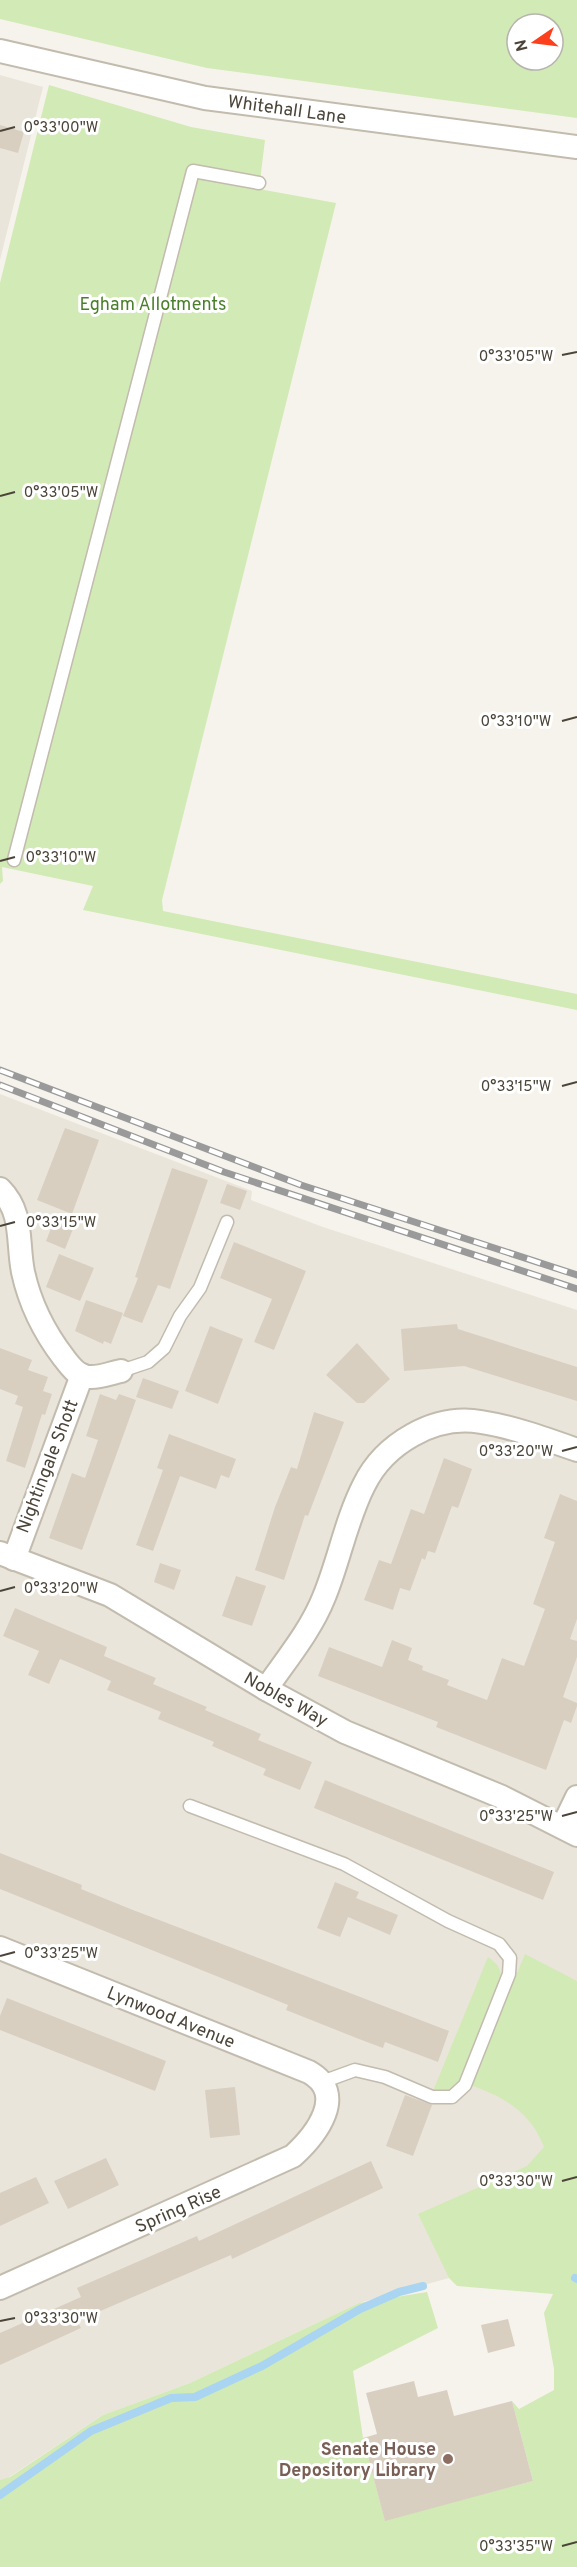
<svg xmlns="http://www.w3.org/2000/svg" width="577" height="2567" font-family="Overpass,sans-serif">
<rect width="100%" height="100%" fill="#f6f3ec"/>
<g fill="#eae5da">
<path d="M0,75L43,87L0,260Z"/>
<path d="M0,1094L252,1191L251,1200L323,1227L577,1310V2260L449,2278L359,2303L190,2383L103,2415L0,2483Z"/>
</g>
<g fill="#d2eab5" fill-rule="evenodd">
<path d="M0,0H577V118L207,68L0,19ZM517,24H553V60H517Z"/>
<path d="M49,85L191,127L265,140L259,189L336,203L162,900L163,911L577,994V1010L83,910L93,886L2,867L3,881L0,884V283Z"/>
<path d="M525,1954L577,1981V2567H0V2480L10,2477L103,2415L190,2383L359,2303L427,2292L438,2328L353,2371L363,2438L385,2520L533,2481L512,2401L519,2409L554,2390V2369L544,2313L553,2294L457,2286L449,2278L418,2214L527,2166L544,2147C530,2111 504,2097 470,2085Z"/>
<path d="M488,1957C499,1965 503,1971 500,1984C492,2004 467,2075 455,2088C450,2094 439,2092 433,2091Z"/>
</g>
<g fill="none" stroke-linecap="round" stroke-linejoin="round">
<g stroke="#a9d4f2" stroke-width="8">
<path d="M575,2278L577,2279"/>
<path d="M0,2495L91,2431L171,2398L195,2397L262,2366L360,2309L399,2292L423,2286"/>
</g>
</g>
<g fill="#d8cfc1">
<path d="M0,125L24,132L18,153L0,148Z"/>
<path d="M65,1128L99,1140L72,1214L37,1200Z"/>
<path d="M172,1168L208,1180L170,1289L158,1285L142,1323L123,1316L138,1278L135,1277Z"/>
<path d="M227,1184L247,1191L240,1210L220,1203Z"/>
<path d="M54,1221L73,1229L65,1249L46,1241Z"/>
<path d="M234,1242L306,1271L274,1350L254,1342L272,1299L220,1278Z"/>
<path d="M59,1254L94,1268L80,1301L46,1287Z"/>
<path d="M86,1300L123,1313L111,1344L104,1341L103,1344L75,1331Z"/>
<path d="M457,1324L458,1329L577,1367V1401L464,1366L404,1371L401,1329Z"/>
<path d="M210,1326L243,1339L218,1404L185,1391Z"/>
<path d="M357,1343L390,1379L364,1403H357L326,1375Z"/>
<path d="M0,1348L32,1360L28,1370L48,1377L43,1391L52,1394L45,1415L42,1414L25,1468L6,1461L23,1407L15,1404L18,1396L0,1389Z"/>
<path d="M143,1378L179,1391L172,1409L136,1397Z"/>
<path d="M100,1394L116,1400L119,1394L136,1400L82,1550L49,1538L72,1473L85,1478L98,1440L86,1436Z"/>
<path d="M314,1412L344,1422L308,1516L305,1515L284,1580L255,1570L275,1507L291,1467L297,1469Z"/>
<path d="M169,1434L236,1459L229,1478L221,1475L216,1489L180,1476L153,1551L136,1545L163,1470L157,1468Z"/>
<path d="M444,1458L472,1469L458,1508L452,1506L435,1553L428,1551L425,1560L422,1558L410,1591L400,1588L393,1610L364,1600L379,1560L391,1564L411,1509L424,1514Z"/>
<path d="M560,1494L577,1501V1619L570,1639L577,1641V1657L563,1697L577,1703V1706L571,1723L564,1720L546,1770L436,1727L438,1722L318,1676L329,1647L382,1667L392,1640L412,1648L408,1660L423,1666L422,1670L449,1680L447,1685L487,1700L502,1658L524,1666L545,1609L533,1604L555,1542L544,1538Z"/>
<path d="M160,1563L181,1570L174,1590L154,1582Z"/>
<path d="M236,1576L266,1586L252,1626L222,1616Z"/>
<path d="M15,1608L107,1647L104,1656L156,1678L153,1684L207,1707L205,1710L261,1734L258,1740L312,1762L300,1790L263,1775L266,1769L212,1746L214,1742L158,1719L161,1712L107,1690L111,1681L77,1666L60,1659L49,1684L28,1675L39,1651L3,1636Z"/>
<path d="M325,1780L554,1872L543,1900L314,1808Z"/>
<path d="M0,1853L82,1885L81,1889L133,1910L449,2031L438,2062L385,2042L383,2048L359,2039L286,2010L288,2005L0,1889Z"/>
<path d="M335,1882L359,1892L356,1898L398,1915L390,1935L348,1917L340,1937L317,1928Z"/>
<path d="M7,1998L166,2061L155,2091L0,2030V2016Z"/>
<path d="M235,2087L240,2135L210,2138L205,2090Z"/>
<path d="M405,2095L432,2105L413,2156L386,2146Z"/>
<path d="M106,2158L119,2185L68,2209L54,2181Z"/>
<path d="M371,2161L383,2188L232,2259L231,2255L77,2321L81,2328L0,2365V2333L81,2297L77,2288L197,2236L199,2241Z"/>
<path d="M36,2177L49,2203L0,2226V2193Z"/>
<path d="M508,2319L515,2346L488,2353L481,2325Z"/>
<path d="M414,2381L418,2397L447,2390L454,2416L512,2401L533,2481L385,2521L363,2438L377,2434L366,2393Z"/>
</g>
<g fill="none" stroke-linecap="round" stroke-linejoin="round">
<g stroke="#c2bbae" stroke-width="15">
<g id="service">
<path d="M14,860L193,171L259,183"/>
<path d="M121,1371L148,1362L164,1348L180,1316L200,1288L227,1222"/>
<path d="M190,1806L344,1864L448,1921L499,1944L510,1958L509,1974L465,2085L452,2097H432L385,2077L355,2070L322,2082"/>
</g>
</g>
<g stroke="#c2bbae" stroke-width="26">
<g id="minor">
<path d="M0,51L205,98L577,147"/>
<path d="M0,1189C24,1213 17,1242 23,1272C30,1304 44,1332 64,1358C70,1366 78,1377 89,1377C99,1378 111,1373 121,1371"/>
<path d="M0,1553L110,1595L266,1689L345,1732L502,1797L577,1835"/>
<path d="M14,1559L82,1375"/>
<path d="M266,1689C286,1660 311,1630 324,1597C339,1561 346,1520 364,1485C384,1444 434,1414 481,1422C513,1427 546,1439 577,1450"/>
<path d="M563,1826L577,1797"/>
<path d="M0,1948L309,2072C348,2094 316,2135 293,2156L0,2288"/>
</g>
</g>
<use href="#service" stroke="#fff" stroke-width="12"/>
<use href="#minor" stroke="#fff" stroke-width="22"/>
<g stroke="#9a9a9a" stroke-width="7">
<g id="rail">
<path d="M0,1070L301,1185L577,1275"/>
<path d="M0,1085L224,1172L577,1289"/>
</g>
</g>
<use href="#rail" stroke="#fff" stroke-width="4.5" stroke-dasharray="14" stroke-linecap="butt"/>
</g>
<path fill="none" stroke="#4b4439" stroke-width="2" d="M0,131L15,127M562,355L577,352M0,496L15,492M562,721L577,717M0,861L15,857M562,1086L577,1082M0,1226L15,1222M562,1451L577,1447M0,1591L15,1587M562,1816L577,1812M0,1956L15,1952M562,2181L577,2177M0,2321L15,2318M562,2546L577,2542"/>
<circle fill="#8d6e63" stroke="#fff" stroke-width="2" cx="448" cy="2459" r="6"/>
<g text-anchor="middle" stroke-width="6" stroke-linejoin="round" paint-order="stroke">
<g font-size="18" fill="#4b4439" stroke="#fff">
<text transform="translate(287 109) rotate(8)" y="6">Whitehall Lane</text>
<text transform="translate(47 1466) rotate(-69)" y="6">Nightingale Shott</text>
<text transform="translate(286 1699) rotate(29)" y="6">Nobles Way</text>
<text transform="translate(171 2017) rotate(22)" y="6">Lynwood Avenue</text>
<text transform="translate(178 2209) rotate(-24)" y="6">Spring Rise</text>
</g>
<g font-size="18" fill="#4a7f2a" stroke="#fff">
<text x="153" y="310">Egham Allotments</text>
</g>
<g font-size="18" font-weight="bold" fill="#785e54" stroke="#fff" text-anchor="end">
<text x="436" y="2455">Senate House<tspan x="436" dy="21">Depository Library</tspan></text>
</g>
</g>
<g font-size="15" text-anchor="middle" fill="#4b4439" stroke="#fff" stroke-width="6" stroke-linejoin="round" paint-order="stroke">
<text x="61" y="132">0°33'00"W</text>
<text x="516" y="361">0°33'05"W</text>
<text x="61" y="497">0°33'05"W</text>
<text x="516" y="726">0°33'10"W</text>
<text x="61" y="862">0°33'10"W</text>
<text x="516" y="1091">0°33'15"W</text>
<text x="61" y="1227">0°33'15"W</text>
<text x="516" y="1456">0°33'20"W</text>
<text x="61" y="1593">0°33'20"W</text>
<text x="516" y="1821">0°33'25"W</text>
<text x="61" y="1958">0°33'25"W</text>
<text x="516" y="2186">0°33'30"W</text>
<text x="61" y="2323">0°33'30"W</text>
<text x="516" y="2551">0°33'35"W</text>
</g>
<g transform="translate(535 42) rotate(256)"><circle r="28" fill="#ffffff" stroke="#b7b4b0" stroke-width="1.5"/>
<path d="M0-4.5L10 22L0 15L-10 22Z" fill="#fc3f1d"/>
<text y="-9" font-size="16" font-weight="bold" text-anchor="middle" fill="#4b4439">N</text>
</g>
</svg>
